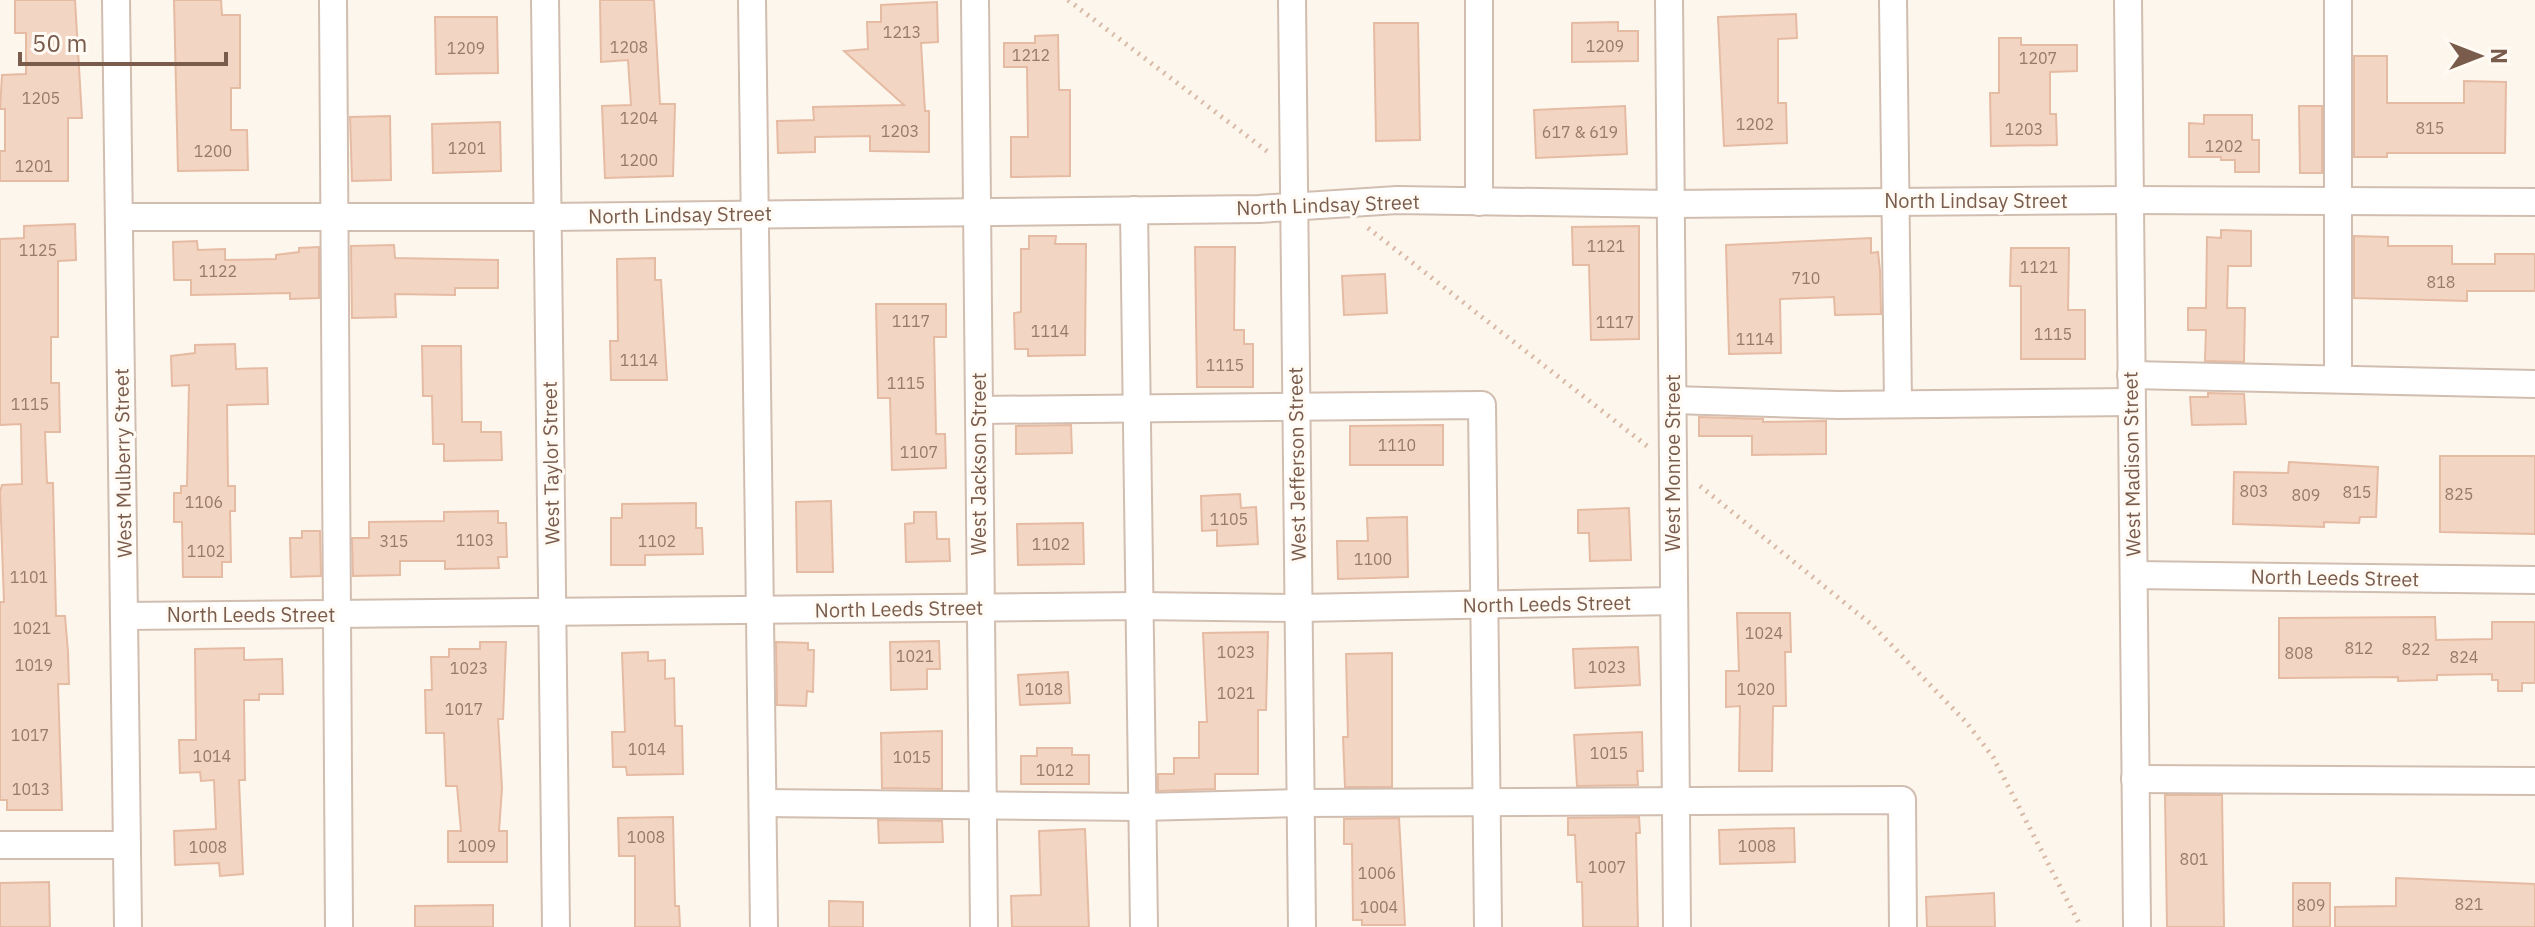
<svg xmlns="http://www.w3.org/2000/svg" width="2535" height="927" font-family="'IBM Plex Sans',sans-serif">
<rect width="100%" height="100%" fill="#fdf6ec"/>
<g fill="#f3d5c3" stroke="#e6bba3" stroke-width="2">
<path d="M15,0H75L82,118H68V181H0V151H5V109H0L2,75L26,74V33H15Z"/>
<path d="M174,0H221L222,15H240V88H231V130H247L248,170L178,171Z"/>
<path d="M600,0H654L660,104H675L673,176L605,178L602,106L631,105L628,60L601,62Z"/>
<path d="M937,2L938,42L921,43L925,111H929V152L870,151V136L815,137V152L778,153L777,121L814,120L813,107L904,105L844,51L868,49L867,22H881V5Z"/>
<path d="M1796,14L1797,38L1778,39V103H1786L1787,143L1724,146L1718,17Z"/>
<path d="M435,17H497L498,73L436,74Z"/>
<path d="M1618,22V31H1638V61L1572,62V23Z"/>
<path d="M1374,23H1418L1420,140L1376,141Z"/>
<path d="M1058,35L1059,90H1070V176L1011,177V137H1028L1027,67H1004V43H1035V36Z"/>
<path d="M1999,38H2021V45H2077V71L2050,72V114H2056L2057,145L1991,146L1990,93H1999Z"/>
<path d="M2354,56H2387V103H2464V81L2506,82L2505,153H2387V157H2354Z"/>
<path d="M1625,106L1627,154L1536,158L1534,110Z"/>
<path d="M2299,106H2322V173H2300Z"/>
<path d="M2204,115H2252V140H2259V172H2235V160H2221V157H2189V123L2204,124Z"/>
<path d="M390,116L391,180L352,181L350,117Z"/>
<path d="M500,122L501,171L433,173L432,124Z"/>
<path d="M75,224L76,260L58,261V337H51V383H59L60,432H45L47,483H53L56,616H65L68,652L69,684H58L62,810H7V800H0V602H4L0,492L2,485L22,484L21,424L0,425V239L24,238V226Z"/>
<path d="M1639,226V339L1591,340L1589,265H1573L1572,227Z"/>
<path d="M2221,230L2251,231V266H2228L2227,308H2245L2244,362L2205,361L2206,330H2188V308H2206L2207,237L2221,238Z"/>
<path d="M1029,236H1056L1055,244H1086L1085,355L1028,356V349H1015L1014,313L1021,312V249H1029Z"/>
<path d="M2354,236L2388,237V246H2452V264H2495V254H2535V291H2467V301L2354,298Z"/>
<path d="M1871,238V253L1878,252L1880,271L1881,314L1835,315L1834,297L1780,299L1781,353L1729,354L1726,245Z"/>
<path d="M197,241L198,250L225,249V260L276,259V255L299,252V248L319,247V298L290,299V293L191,295V280H174L173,242Z"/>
<path d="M394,245L395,258L498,260V288H455V295L395,294L396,317L352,318L351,246Z"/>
<path d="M1195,247H1235L1234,330H1244V344H1253V387H1197Z"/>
<path d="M2011,248H2069L2068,310H2085V359H2021V286H2010Z"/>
<path d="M655,258V280H661L667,380H611L610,341H618L617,259Z"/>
<path d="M1385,274L1387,313L1344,315L1342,276Z"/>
<path d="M876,304H946V337H934L936,434H945L946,468L892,470L890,398H878Z"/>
<path d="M235,344L236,369L267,368L268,404L227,405L228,486H235V511H230L231,562H222V577H183L182,522H174V493H181V486H187L189,385L172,386L171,356L195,353V345Z"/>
<path d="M422,346H461L462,422H481V432H501L502,460L444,461V444H433L432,396H423Z"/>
<path d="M2208,393L2244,394L2246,424L2192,425L2190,397H2208Z"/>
<path d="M1699,417L1763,419V422L1826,421V454L1752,455V436H1699Z"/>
<path d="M1071,425L1072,453L1016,454V426Z"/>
<path d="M1443,425V465H1350V426Z"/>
<path d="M2440,456H2535V534L2440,532Z"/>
<path d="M2289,462L2378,467L2376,517H2360L2359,523L2324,522V527L2233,524L2234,472L2288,473Z"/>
<path d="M1240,494L1241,508L1256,507L1258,544L1217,546V530L1202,531L1201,496Z"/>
<path d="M831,501L833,572H797L796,502Z"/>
<path d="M696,503V528H702L703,554L645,555V565H611V518H622V504Z"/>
<path d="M1629,508L1631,560L1590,561L1589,533H1578V510Z"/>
<path d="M498,511V523H506L507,557H498L499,568L445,569V561H400V575L353,576L352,538H369V522L444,521V512Z"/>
<path d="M914,512H936L937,539H949L950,561L906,562L905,524L914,523Z"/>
<path d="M1407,517L1408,577L1338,579L1337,541H1368L1367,518Z"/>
<path d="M1083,523L1084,564L1018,565L1017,524Z"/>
<path d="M302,531H320L321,576L291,577L290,538H302Z"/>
<path d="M1737,613H1790L1791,652H1785L1786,706H1773L1772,771H1739L1740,706L1726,707V671H1739Z"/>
<path d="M2435,617L2436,640L2492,639V622H2535V683H2522V691H2498V680H2492V674L2437,675V680L2398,681V677L2279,678V618Z"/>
<path d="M1268,632L1266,710H1258V774H1215V789L1158,791V774H1174V758H1199V722H1207L1203,633Z"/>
<path d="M939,641L940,669H927V689L891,690L890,642Z"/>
<path d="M480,642H506L503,719H498L502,788L499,831H507V862H448V831H461L457,786H446L444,733H426L425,690H432L431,657H449V649H480Z"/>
<path d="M776,642L808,643V650H814L813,692L807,691L806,706L777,705Z"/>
<path d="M1638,647L1640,685L1575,688L1573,649Z"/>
<path d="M244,648V660L282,659L283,694H259V700H244L245,780H239L243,874L220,876L219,863L175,865L174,831L216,829L214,780L201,781L200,772L180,773L179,740H196L195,649Z"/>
<path d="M648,652V661L665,660V679L674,678L675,726H682L683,774L627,775L626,767H613L612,732H625L622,653Z"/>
<path d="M1392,653V787H1345L1343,737H1348L1346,654Z"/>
<path d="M1068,672L1070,703L1020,705L1018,675Z"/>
<path d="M942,731V789L882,788L881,733Z"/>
<path d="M1642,732L1643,771H1637L1638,785L1577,786L1574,735Z"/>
<path d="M1037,748H1072V755H1089V784H1021V756H1037Z"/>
<path d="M2165,795H2222L2224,927H2167Z"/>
<path d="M673,817L675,906H679L680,927H635V856H619L618,818Z"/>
<path d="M1639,817L1640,833H1636L1638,927H1583L1582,882H1577L1575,835H1568V818Z"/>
<path d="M1399,818L1405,925H1362V920H1353L1352,844H1344V819Z"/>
<path d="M878,820L942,821L943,842L879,843Z"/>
<path d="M1794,828L1795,862L1720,864L1719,830Z"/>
<path d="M1085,829L1089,927H1012L1011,896L1041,895L1039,831Z"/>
<path d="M2396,878L2535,884V927H2335V907L2396,906Z"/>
<path d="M49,882L50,927H0V883Z"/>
<rect x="2293" y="883" width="37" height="44"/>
<path d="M1994,893L1995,927H1927L1926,897Z"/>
<path d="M829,901L863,902V927H829Z"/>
<path d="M493,905V927H415V906Z"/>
</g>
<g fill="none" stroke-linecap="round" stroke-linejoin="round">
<g stroke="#d1beb0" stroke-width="30">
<g id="minor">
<path d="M116,0L128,927"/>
<path d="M333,0L339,927"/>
<path d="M545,0L556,927"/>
<path d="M752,0L764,927"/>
<path d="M975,0L984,927"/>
<path d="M1292,0L1302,927"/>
<path d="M1479,0V202"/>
<path d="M1669,0L1677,927"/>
<path d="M1893,0L1898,404"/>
<path d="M2128,0L2137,927"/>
<path d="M2338,0V379"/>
<path d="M1134,210L1144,927"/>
<path d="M121,217H548L1259,209L1397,200L1671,204L2129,200L2535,202"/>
<path d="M2131,375L2535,384"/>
<path d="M1673,400L1838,405L2131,402"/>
<path d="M980,410L1482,405L1488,927"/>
<path d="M2134,575L2535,580"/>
<path d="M124,616L1139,606L1299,608L1674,601"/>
<path d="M2135,779L2535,781"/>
<path d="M763,803L1141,807L1301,803L1902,800L1903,927"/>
<path d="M0,845H127"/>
</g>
</g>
<g stroke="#d9b8a5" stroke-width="5" stroke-dasharray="2 6" stroke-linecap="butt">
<path d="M1068,0L1268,152"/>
<path d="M1368,228L1647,446"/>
<path d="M1700,486L1872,625L1966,722L1993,757L2081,927"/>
</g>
<use href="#minor" stroke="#fff" stroke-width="26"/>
</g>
<g text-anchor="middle" stroke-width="6" stroke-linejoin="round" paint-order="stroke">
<g font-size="16" fill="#987a6a">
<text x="902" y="38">1213</text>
<text x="1605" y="52">1209</text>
<text x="629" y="53">1208</text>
<text x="466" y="54">1209</text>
<text x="1031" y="61">1212</text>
<text x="2038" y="64">1207</text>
<text x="41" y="104">1205</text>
<text x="639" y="124">1204</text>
<text x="1755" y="130">1202</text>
<text x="2430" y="134">815</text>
<text x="2024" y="135">1203</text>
<text x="900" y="137">1203</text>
<text x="1580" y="138">617 &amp; 619</text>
<text x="2224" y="152">1202</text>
<text x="467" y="154">1201</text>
<text x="213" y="157">1200</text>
<text x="639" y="166">1200</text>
<text x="34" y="172">1201</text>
<text x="1606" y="252">1121</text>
<text x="38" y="256">1125</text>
<text x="2039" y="273">1121</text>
<text x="218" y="277">1122</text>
<text x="1806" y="284">710</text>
<text x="2441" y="288">818</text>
<text x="911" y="327">1117</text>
<text x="1615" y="328">1117</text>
<text x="1050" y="337">1114</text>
<text x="2053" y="340">1115</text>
<text x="1755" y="345">1114</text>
<text x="639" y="366">1114</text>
<text x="1225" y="371">1115</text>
<text x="906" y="389">1115</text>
<text x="30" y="410">1115</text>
<text x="1397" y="451">1110</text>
<text x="919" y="458">1107</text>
<text x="2254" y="497">803</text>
<text x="2357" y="498">815</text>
<text x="2459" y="500">825</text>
<text x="2306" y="501">809</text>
<text x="204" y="508">1106</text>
<text x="1229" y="525">1105</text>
<text x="475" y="546">1103</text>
<text x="394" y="547">315</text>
<text x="657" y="547">1102</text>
<text x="1051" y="550">1102</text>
<text x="206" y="557">1102</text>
<text x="1373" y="565">1100</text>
<text x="29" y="583">1101</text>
<text x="32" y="634">1021</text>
<text x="1764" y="639">1024</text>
<text x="2359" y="654">812</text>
<text x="2416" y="655">822</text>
<text x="1236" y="658">1023</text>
<text x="2299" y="659">808</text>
<text x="915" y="662">1021</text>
<text x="2464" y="663">824</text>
<text x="34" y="671">1019</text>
<text x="1607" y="673">1023</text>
<text x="469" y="674">1023</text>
<text x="1044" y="695">1018</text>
<text x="1756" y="695">1020</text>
<text x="1236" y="699">1021</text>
<text x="464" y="715">1017</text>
<text x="30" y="741">1017</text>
<text x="647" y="755">1014</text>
<text x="1609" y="759">1015</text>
<text x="212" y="762">1014</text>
<text x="912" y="763">1015</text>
<text x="1055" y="776">1012</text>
<text x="31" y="795">1013</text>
<text x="646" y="843">1008</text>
<text x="477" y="852">1009</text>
<text x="1757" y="852">1008</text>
<text x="208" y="853">1008</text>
<text x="2194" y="865">801</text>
<text x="1607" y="873">1007</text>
<text x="1377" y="879">1006</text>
<text x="2469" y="910">821</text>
<text x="2311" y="911">809</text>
<text x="1379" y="913">1004</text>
</g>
<g font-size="20" fill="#7a5c4d" stroke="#fffaf3">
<text x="1976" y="208">North Lindsay Street</text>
<text transform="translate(1328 205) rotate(-2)" y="7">North Lindsay Street</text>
<text transform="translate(680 215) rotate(-1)" y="7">North Lindsay Street</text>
<text transform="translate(123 463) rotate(-91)" y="7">West Mulberry Street</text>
<text transform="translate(551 463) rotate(-91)" y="7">West Taylor Street</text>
<text transform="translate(1673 463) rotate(-90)" y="7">West Monroe Street</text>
<text transform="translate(979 464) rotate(-90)" y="7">West Jackson Street</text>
<text transform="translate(1297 464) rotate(-91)" y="7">West Jefferson Street</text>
<text transform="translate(2132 464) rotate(-91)" y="7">West Madison Street</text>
<text transform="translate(2335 578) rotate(1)" y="7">North Leeds Street</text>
<text transform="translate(1547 604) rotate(-1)" y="7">North Leeds Street</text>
<text transform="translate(899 609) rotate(-1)" y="7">North Leeds Street</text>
<text x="251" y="622">North Leeds Street</text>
</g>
</g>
<g transform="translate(2479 56) rotate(90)" stroke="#fffaf3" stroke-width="6" paint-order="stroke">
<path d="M0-6L14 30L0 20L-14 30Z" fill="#7a5c4d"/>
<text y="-12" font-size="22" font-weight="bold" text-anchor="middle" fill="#7a5c4d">N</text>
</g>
<path d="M20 52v12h206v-12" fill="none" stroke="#7a5c4d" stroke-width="4"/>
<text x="32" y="52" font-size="24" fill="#7a5c4d" stroke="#fffaf3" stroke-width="6" paint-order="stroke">50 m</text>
</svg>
